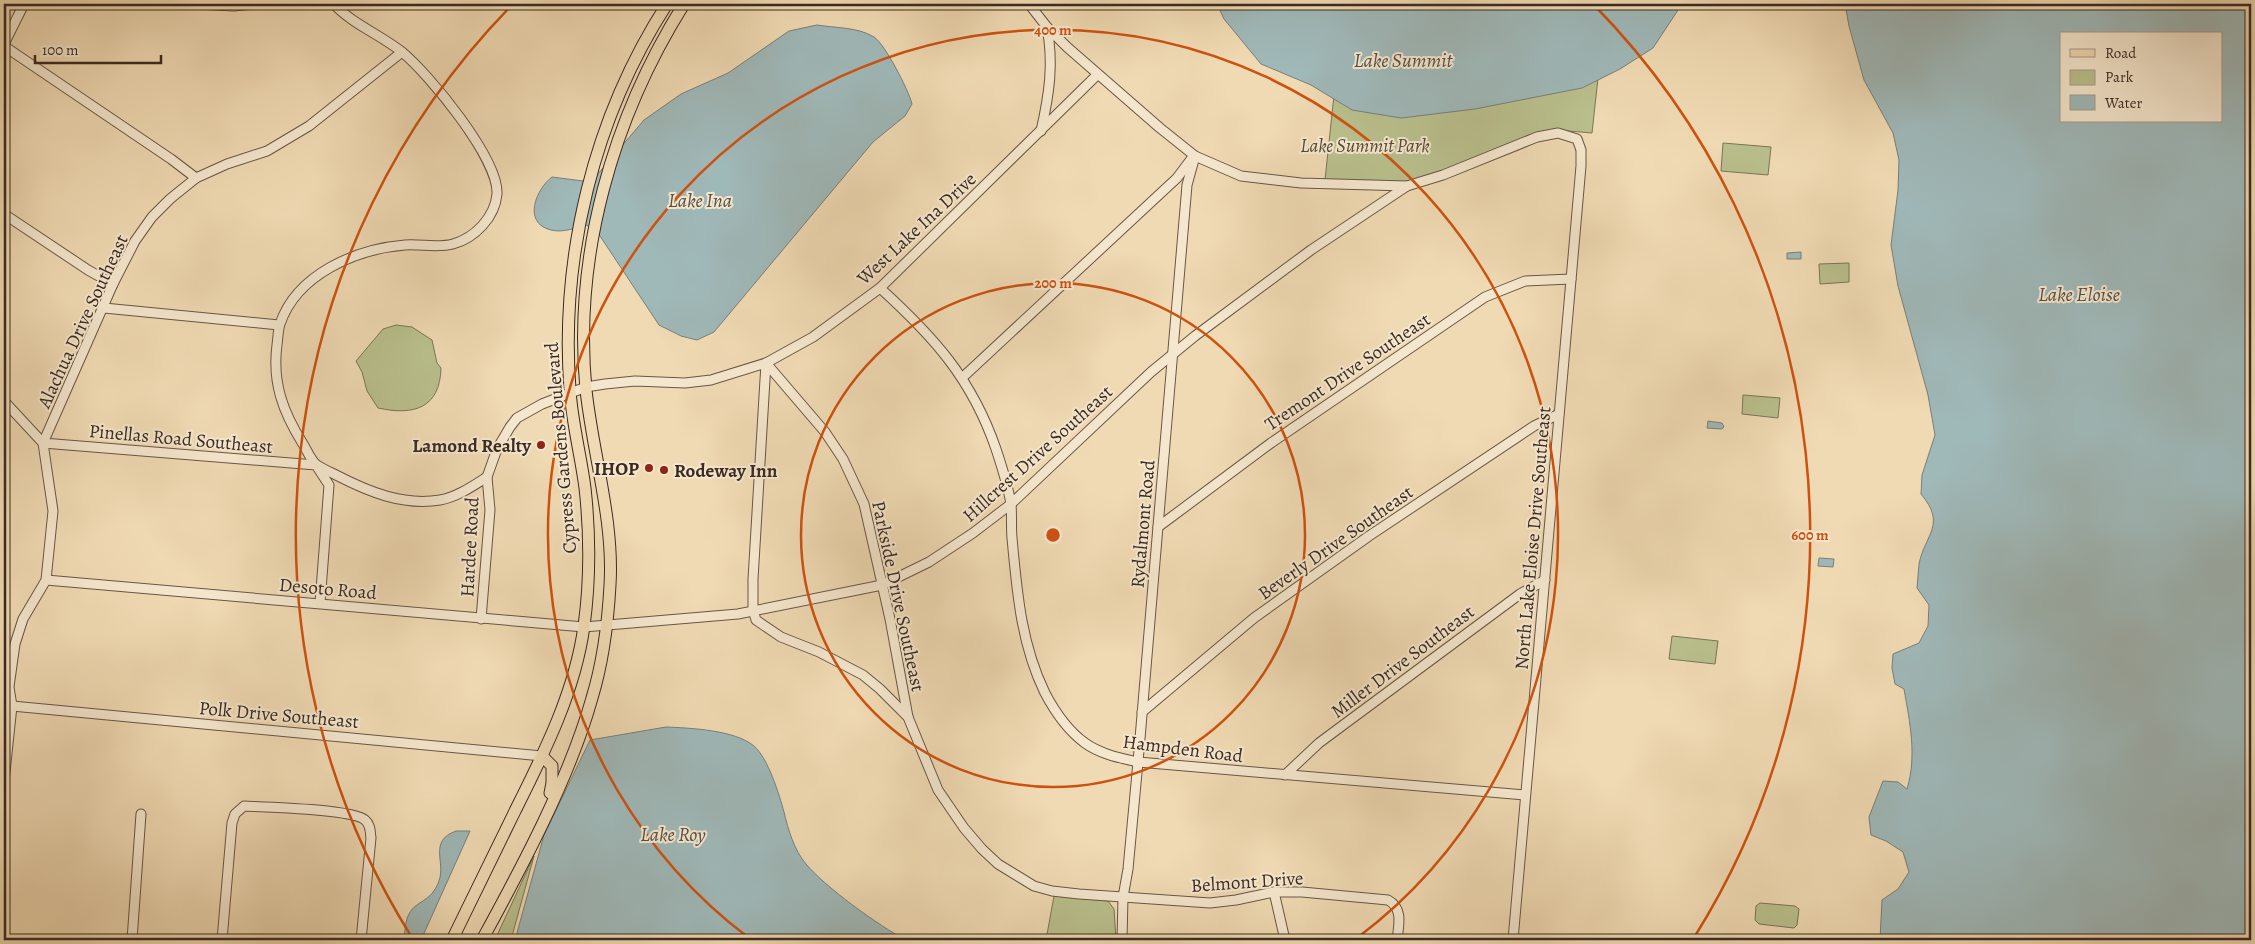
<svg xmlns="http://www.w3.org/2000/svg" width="2255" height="944" font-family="Alegreya,serif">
<rect width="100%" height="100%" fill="#f0dab3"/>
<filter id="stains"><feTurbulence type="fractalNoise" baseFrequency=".004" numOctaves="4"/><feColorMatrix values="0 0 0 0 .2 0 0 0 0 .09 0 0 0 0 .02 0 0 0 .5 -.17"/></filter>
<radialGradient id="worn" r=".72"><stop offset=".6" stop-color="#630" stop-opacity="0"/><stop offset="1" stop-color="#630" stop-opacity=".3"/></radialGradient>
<g fill="#b9c08d" stroke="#7a7558">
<path d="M1598,78L1592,133L1557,130L1537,134L1423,179L1402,183L1325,180L1334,95Z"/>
<path d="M1723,143L1771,147L1768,175L1721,171Z"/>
<path d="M1849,263V282L1820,284L1819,264Z"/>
<path d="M396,325L412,327L432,340L437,363L441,368C440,408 414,416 378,408L367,391L362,372L356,361L383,329Z"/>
<path d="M1743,395L1780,398L1778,418L1742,414Z"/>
<path d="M1672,636L1718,641L1715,664L1669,659Z"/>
<path d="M534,856L511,940H495L499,931Z"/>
<path d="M1054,896L1108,901L1114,909L1116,940H1046Z"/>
<path d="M1760,903L1795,906L1799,909L1797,925L1794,928L1759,924L1755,920L1756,906Z"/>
</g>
<g fill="#9fb8b8" stroke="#777f7c" fill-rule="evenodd">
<path d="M1217,4H1682L1653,48L1620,69L1582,88L1475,109L1401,118L1352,110L1311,85L1261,64L1224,19Z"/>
<path d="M1845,4H2251V940H1880L1882,900L1898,889L1909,872L1903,852L1886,841L1871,835L1869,817L1883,781L1898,782L1907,789C1917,756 1910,723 1904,689L1895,684L1892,668L1893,654L1919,643L1928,626L1929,605L1917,588C1918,580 1918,572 1919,564C1925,534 1947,525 1921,494L1922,475L1935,435L1928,395L1898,286L1891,245L1898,190L1899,160L1893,133L1864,80L1849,26ZM2061,34H2221V121H2061Z"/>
<path d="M817,25C835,28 858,27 874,37C885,44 909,91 912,104L905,116L873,142L714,332L697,340L681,336L659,325L596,230L586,225C575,228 563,233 551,230C522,223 536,189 552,177L591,182L644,120L681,94L728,73L789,31Z"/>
<path d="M1801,252V259H1787V253Z"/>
<path d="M1708,421L1722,423L1724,427L1722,429L1707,428Z"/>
<path d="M1819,558L1834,559L1833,567L1818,566Z"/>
<path d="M666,727C690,728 735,730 754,746C768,758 779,794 784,812C788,829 794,850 806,864C825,887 879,926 906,940H515L544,835L590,740Z"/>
<path d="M456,831H470L421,940H404C405,932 405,921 409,914C416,900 431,903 439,881C446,862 428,841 456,831Z"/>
</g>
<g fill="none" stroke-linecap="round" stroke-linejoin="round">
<g stroke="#685646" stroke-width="11">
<g id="minor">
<path d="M196,4L234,6L254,4"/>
<path d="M334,4C352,24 381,35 402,52C429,74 499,159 497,194C495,217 475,238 453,244C438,248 421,244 405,245C356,249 297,274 280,324C278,330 278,338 277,345C272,383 283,412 303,444C307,450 311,461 317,465C323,469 330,472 336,475C369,492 403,506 440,500C457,497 473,486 487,477L497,449L510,427L517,418L542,404L586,387L605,384L635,381L685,383L711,380L766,363L813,337L880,288L1097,75"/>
<path d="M1029,4L1047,27L1067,47L1160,128L1195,156L1241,176L1301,183L1407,186L1443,175L1537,137L1558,133L1577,139L1581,150V166L1513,940"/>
<path d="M4,44L24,4"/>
<path d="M4,46L171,159L196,178"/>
<path d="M1041,131C1049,95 1054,64 1047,28"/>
<path d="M4,214L88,270L113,284"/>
<path d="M880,288C934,337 972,379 996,449C1002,467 1008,486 1011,504C1012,515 1011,527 1012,538C1017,592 1021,644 1045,693C1055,712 1067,730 1085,743C1100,754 1120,758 1138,762L1525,795"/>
<path d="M104,308L279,325"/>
<path d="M766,363L753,579V610L756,620L781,637L819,652L863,675L880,689L908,717L938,790L964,828L982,849L998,864L1034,886L1052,891L1079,894L1210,903L1236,900L1274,892H1302L1388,900C1403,908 1399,924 1397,940"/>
<path d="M766,363L825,432L843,459L864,504L890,619L908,717"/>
<path d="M963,377L1177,178L1192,158"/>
<path d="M4,401L43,443L53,511L46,580L23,619L15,644L9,687L12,706L4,782"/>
<path d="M1158,527L1271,443L1485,297L1525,281L1571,279"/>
<path d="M46,580L584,627L738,614L882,585L929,562L973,533L1011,504L1151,372L1195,336L1311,250L1407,186"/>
<path d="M320,603L329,485L316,465L43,443L113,284L135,241L152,217L170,199L196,178L227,164L267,151L309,126L402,52"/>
<path d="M481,619L490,510L487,477"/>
<path d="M12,706L542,756"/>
<path d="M1142,712L1254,618L1369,536L1534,426L1559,414"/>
<path d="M1285,775L1319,743L1520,594L1545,580"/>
<path d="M1274,892L1285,940"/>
<path d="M132,940L141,814"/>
<path d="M222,940L232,823L235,814L244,806C265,807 353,809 365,820C371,825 370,832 371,838L361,940"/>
<path d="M1122,940L1123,897L1128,869L1138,762L1187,185L1195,156"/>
</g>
</g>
<g stroke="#3a2a22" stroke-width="13">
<g id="major">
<path d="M542,756L552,766V783L550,793"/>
<path d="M452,940C473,897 494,854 515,811C544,753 575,692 584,626C590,582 590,533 585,488C581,456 572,423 570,390C560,256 594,117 667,4"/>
<path d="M482,940C522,867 570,777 592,698C603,662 608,622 610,585C614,520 593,455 586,390C573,255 613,117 684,4"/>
</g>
</g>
<use href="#minor" stroke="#f5e7ce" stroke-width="9"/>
<use href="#major" stroke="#f0dab3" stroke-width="11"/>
</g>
<g fill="none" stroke="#ce520f" stroke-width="2.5">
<circle cx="1053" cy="535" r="252"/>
<path d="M749 938A505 505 0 1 1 1357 938"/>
<path d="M411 936A757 757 0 0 1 513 4M1593 4A757 757 0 0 1 1695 936"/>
</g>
<g fill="#8f2418" stroke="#f5e7ce" stroke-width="2">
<circle cx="541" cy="445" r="5"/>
<circle cx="649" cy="468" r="5"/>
<circle cx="664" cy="470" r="5"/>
</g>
<g text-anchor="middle" stroke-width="4" stroke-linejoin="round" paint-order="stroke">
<g font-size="19" font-style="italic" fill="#534837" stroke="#f5e7ce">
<text x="1365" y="152">Lake Summit Park</text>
</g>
<g font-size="19" fill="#3a2a22" stroke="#f5e7ce">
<text transform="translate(916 228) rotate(-43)" y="7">West Lake Ina Drive</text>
<text transform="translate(82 321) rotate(-65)" y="7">Alachua Drive Southeast</text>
<text transform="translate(1347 371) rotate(-34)" y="7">Tremont Drive Southeast</text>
<text transform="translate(181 438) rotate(5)" y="7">Pinellas Road Southeast</text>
<text transform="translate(560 448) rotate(-95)" y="7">Cypress Gardens Boulevard</text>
<text transform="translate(1037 453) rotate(-42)" y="7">Hillcrest Drive Southeast</text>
<text transform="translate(1142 524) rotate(-85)" y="7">Rydalmont Road</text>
<text transform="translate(1532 538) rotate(-85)" y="7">North Lake Eloise Drive Southeast</text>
<text transform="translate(1335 542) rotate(-35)" y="7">Beverly Drive Southeast</text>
<text transform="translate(469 547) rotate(-87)" y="7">Hardee Road</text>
<text transform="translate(328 588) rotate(5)" y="7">Desoto Road</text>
<text transform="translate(899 596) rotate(78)" y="7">Parkside Drive Southeast</text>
<text transform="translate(1402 661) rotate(-37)" y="7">Miller Drive Southeast</text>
<text transform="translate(279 714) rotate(5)" y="7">Polk Drive Southeast</text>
<text transform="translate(1183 748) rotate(7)" y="7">Hampden Road</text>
<text transform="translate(1247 881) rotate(-4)" y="7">Belmont Drive</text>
</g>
<g font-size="19" font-weight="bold" fill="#3a2a22" stroke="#f5e7ce" text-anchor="end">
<text x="531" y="452">Lamond Realty</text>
<text x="639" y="475">IHOP</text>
<text x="674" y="477" text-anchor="start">Rodeway Inn</text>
</g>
<g font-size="20" font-style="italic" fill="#534e48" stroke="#f5e7ce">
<text x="1403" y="67">Lake Summit</text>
<text x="700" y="207">Lake Ina</text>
<text x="2079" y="301">Lake Eloise</text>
<text x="673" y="841">Lake Roy</text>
</g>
</g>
<circle cx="1053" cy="535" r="8" fill="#ce520f" stroke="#f5e7ce" stroke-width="2.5"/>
<g font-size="15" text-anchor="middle" font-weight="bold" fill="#ce520f" stroke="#f5e7ce" stroke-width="4" stroke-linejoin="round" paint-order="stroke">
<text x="1053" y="35">400 m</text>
<text x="1053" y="288">200 m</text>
<text x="1810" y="540">600 m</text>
</g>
<rect width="2255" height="944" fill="none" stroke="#f0dab3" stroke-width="20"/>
<rect x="5" y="5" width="2245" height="934" fill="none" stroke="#3a2a22" stroke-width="2.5"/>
<rect x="10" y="10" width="2235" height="924" fill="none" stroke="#3a2a22"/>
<rect x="2060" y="32" width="162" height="90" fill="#f5e7ce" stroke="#aa9b89"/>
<rect x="2070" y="49" width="25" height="8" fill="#f0dab3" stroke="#aa9b89"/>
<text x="2105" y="58" font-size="15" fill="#3a2a22">Road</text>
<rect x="2070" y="70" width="25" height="15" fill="#b9c08d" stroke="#aa9b89"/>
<text x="2105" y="82" font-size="15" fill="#3a2a22">Park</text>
<rect x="2070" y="95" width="25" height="15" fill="#9fb8b8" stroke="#aa9b89"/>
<text x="2105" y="108" font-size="15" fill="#3a2a22">Water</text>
<path d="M35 55v8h126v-8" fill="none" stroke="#3a2a22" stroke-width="2.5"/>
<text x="42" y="55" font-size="15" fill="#3a2a22" stroke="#f5e7ce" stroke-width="4" paint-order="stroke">100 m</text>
<rect width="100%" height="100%" filter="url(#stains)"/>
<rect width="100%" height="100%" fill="url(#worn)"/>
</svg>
